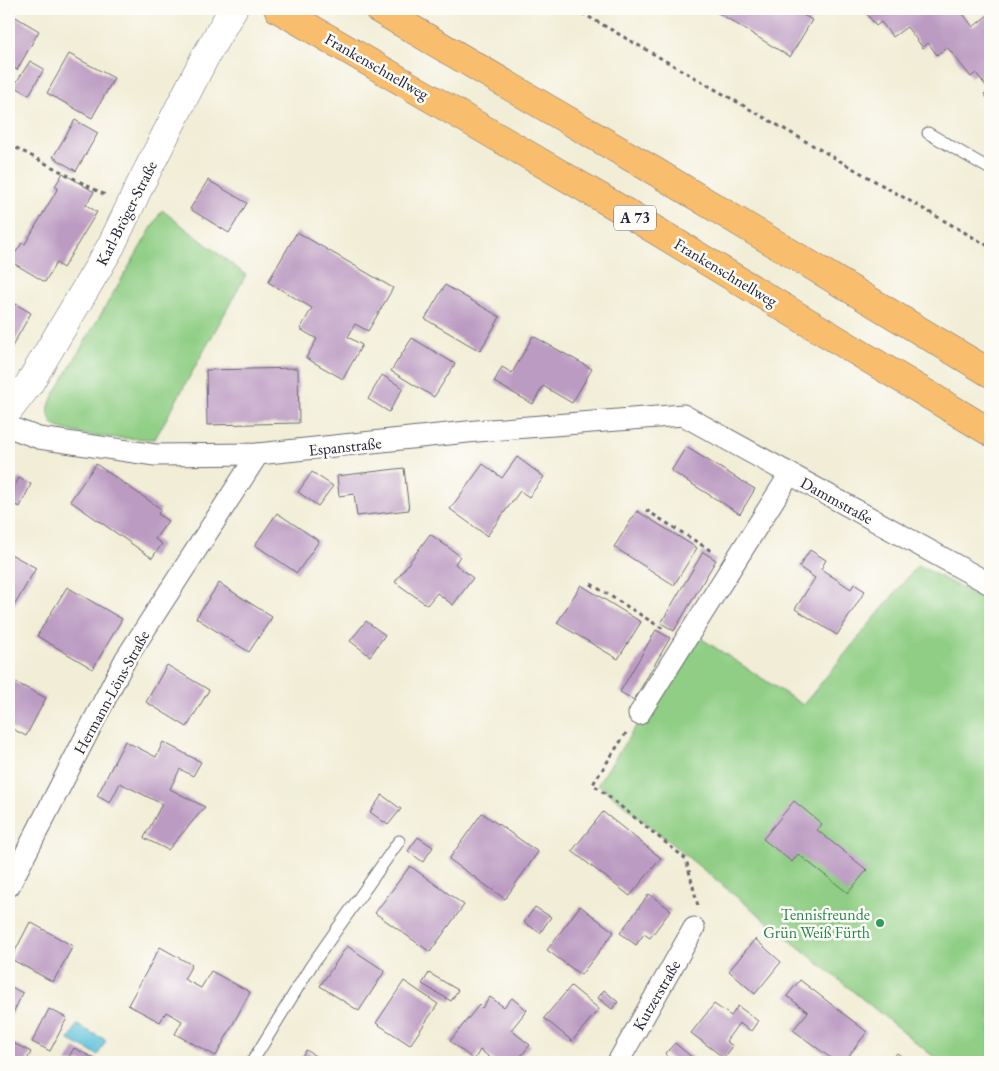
<svg xmlns="http://www.w3.org/2000/svg" width="999" height="1071" font-family="'EB Garamond',serif">
<rect width="100%" height="100%" fill="#fdfcf7"/>
<filter id="ink" filterUnits="userSpaceOnUse"><feTurbulence type="fractalNoise" baseFrequency=".02" numOctaves="2"/><feDisplacementMap in="SourceGraphic" scale="10" xChannelSelector="R" yChannelSelector="G"/><feConvolveMatrix kernelMatrix="1 2 1 2 8 2 1 2 1" color-interpolation-filters="sRGB"/></filter>
<filter id="wash" filterUnits="userSpaceOnUse"><feTurbulence type="fractalNoise" baseFrequency=".0096" numOctaves="4" result="noise"/><feDisplacementMap in="SourceGraphic" scale="20" xChannelSelector="R" yChannelSelector="G"/><feGaussianBlur stdDeviation="1.12" result="paint"/><feColorMatrix in="noise" values="0 0 0 0 0 0 0 0 0 0 0 0 0 0 0 0 0 1.4 0 .05"/><feComposite in="paint" operator="in"/></filter>
<g filter="url(#wash)">
<rect width="100%" height="100%" fill="#f1edd6"/>
<g fill="#8fce84" stroke="#587860">
<path d="M162,210L246,275L155,439C121,438 85,439 53,425C47,412 47,409 53,396Z"/>
<path d="M918,565L990,603V1062H940L598,784L696,635L803,705Z"/>
</g>
<path fill="#5cc1da" stroke="#3f728a" d="M77,1025L106,1040L98,1055L69,1040Z"/>
<g id="blocks">
<g fill="#bc9bc2">
<path d="M712,9H793L812,20L790,57Z"/>
<path d="M863,9H964L961,11L973,27L989,14L990,102L984,94L989,90L976,73L971,77L947,47L937,55L928,43L923,48L907,27L893,37L881,22L876,26Z"/>
<path d="M9,13L39,31L17,70L9,65Z"/>
<path d="M69,54L114,78L92,118L47,93Z"/>
<path d="M30,61L44,69L29,95L14,86Z"/>
<path d="M75,120L98,133L76,171L53,157Z"/>
<path d="M63,173L94,192L86,205L97,212L63,268L56,263L45,282L10,261L22,243L25,244L58,188L55,186Z"/>
<path d="M208,180L247,203L229,233L190,209Z"/>
<path d="M9,195L15,198L9,209Z"/>
<path d="M297,232L393,288L368,331L355,324L348,337L362,345L343,379L306,358L317,339L300,329L312,308L268,282Z"/>
<path d="M445,285L500,317L480,351L425,319Z"/>
<path d="M9,300L31,313L9,352Z"/>
<path d="M533,336L592,369L572,403L543,386L533,404L494,382L502,367L512,373Z"/>
<path d="M412,338L455,364L434,397L391,371Z"/>
<path d="M298,368L299,423L207,425L206,370Z"/>
<path d="M382,375L403,388L389,412L368,399Z"/>
<path d="M686,447L755,489L740,514L671,471Z"/>
<path d="M517,457L544,477L529,497L520,491L487,536L450,509L483,464L502,478Z"/>
<path d="M96,464L161,509L158,514L168,521L155,539L162,544L152,558L70,501Z"/>
<path d="M404,468L409,510L357,516L354,494L339,496L337,476Z"/>
<path d="M312,472L333,486L318,506L298,492Z"/>
<path d="M19,478L31,484L20,507L9,502V498Z"/>
<path d="M637,511L697,548L674,585L614,547Z"/>
<path d="M277,513L319,541L297,573L255,545Z"/>
<path d="M430,534L460,556L455,564L473,578L453,605L437,593L427,605L395,582Z"/>
<path d="M810,550L826,560L821,569L851,589L854,584L865,591L837,635L795,609L815,578L799,567Z"/>
<path d="M703,552L716,560L674,631L661,623Z"/>
<path d="M9,553L36,568L10,613H9Z"/>
<path d="M219,583L272,617L249,652L196,618Z"/>
<path d="M581,585L641,622L618,659L557,623Z"/>
<path d="M67,587L122,619L93,669L37,636Z"/>
<path d="M366,621L385,635L370,656L350,641Z"/>
<path d="M656,630L670,638L634,700L620,692Z"/>
<path d="M167,665L209,690L187,727L146,702Z"/>
<path d="M9,679L46,698L26,736L9,727Z"/>
<path d="M125,741L156,757L163,742L201,762L193,776L180,769L170,789L205,807L168,850L144,838L162,804L120,783L110,803L97,796Z"/>
<path d="M382,795L401,809L388,825L370,812Z"/>
<path d="M794,801L822,824L817,830L867,870L848,893L798,854L792,862L763,839Z"/>
<path d="M603,812L661,858L630,896L572,851Z"/>
<path d="M482,813L538,852L505,899L449,859Z"/>
<path d="M418,837L433,847L423,862L408,851Z"/>
<path d="M410,866L464,905L430,952L375,913Z"/>
<path d="M649,894L671,910L650,938L644,934L636,945L620,933Z"/>
<path d="M580,906L614,932L581,975L547,950Z"/>
<path d="M535,907L551,917L540,933L524,922Z"/>
<path d="M30,922L73,946L53,982L11,959Z"/>
<path d="M755,939L781,962L755,994L729,971Z"/>
<path d="M347,946L385,971L359,1011L320,986Z"/>
<path d="M160,947L192,965L184,979L201,988L211,971L250,992L216,1056L175,1034L182,1021L166,1012L160,1022L128,1005Z"/>
<path d="M429,973L458,990L451,1001L422,984Z"/>
<path d="M800,980L867,1032L844,1062H836L793,1030L808,1012L787,996Z"/>
<path d="M404,981L438,1004L410,1045L376,1023Z"/>
<path d="M9,986L23,993L9,1021Z"/>
<path d="M571,986L599,1009L572,1041L544,1018Z"/>
<path d="M604,990L618,1002L612,1009L598,998Z"/>
<path d="M490,997L504,1007L512,998L527,1010L511,1030L530,1045L516,1062H496L480,1050L474,1060L450,1041L479,1005L482,1008Z"/>
<path d="M714,1004L731,1016L738,1006L758,1021L751,1031L739,1023L726,1041L733,1046L724,1058L691,1033Z"/>
<path d="M49,1009L67,1018L50,1051L32,1042Z"/>
<path d="M9,1041L31,1052L26,1062H9Z"/>
<path d="M675,1043L695,1060L697,1062H675L665,1054Z"/>
<path d="M74,1048L101,1062H66Z"/>
<path d="M306,1050L325,1062H298Z"/>
<path d="M897,1053L909,1062H889Z"/>
</g>
</g>
</g>
<g filter="url(#ink)">
<use href="#blocks" fill-opacity="0" stroke="#6a6971" stroke-width="1"/>
<g fill="none" stroke-linecap="round" stroke-linejoin="round">
<g stroke="#6a6971" stroke-width="13">
<g id="service">
<path d="M928,133L990,169"/>
<path d="M252,1062L311,966L399,841"/>
</g>
</g>
<g stroke="#6a6971" stroke-width="23">
<g id="minor">
<path d="M9,427L39,438L155,455L258,454L477,431L683,415L990,584"/>
<path d="M639,714L790,474"/>
<path d="M9,886L125,660L258,454"/>
<path d="M618,1062L694,928"/>
</g>
</g>
<g stroke="#6a6971" stroke-width="29">
<path id="tertiary" d="M9,410L29,384L111,246L141,183L205,57L233,9"/>
</g>
<g stroke="#6a6971" stroke-width="29">
<g id="motorway">
<path d="M278,9L617,207L990,432"/>
<path d="M378,9L656,172L990,373"/>
</g>
</g>
<g stroke="#6a6971" stroke-width="3" stroke-dasharray="4 4" stroke-linecap="butt">
<path d="M575,9L990,247"/>
<path d="M9,144L105,195"/>
<path d="M646,510L713,552"/>
<path d="M591,584L665,630"/>
<path d="M626,733L593,784L686,859L698,906"/>
</g>
<use href="#service" stroke="#fff" stroke-width="11"/>
<use href="#minor" stroke="#fff" stroke-width="21"/>
<use href="#tertiary" stroke="#fff" stroke-width="28"/>
<use href="#motorway" stroke="#f9be6d" stroke-width="28"/>
</g>
</g>
<circle fill="#2e9e5b" stroke="#fdfcf7" stroke-width="2" cx="880" cy="923" r="5"/>
<g text-anchor="middle" stroke-width="5" stroke-linejoin="round" paint-order="stroke">
<rect fill="#fdfcf7" stroke="#646373" stroke-width="1" x="614" y="205.5" width="42" height="25" rx="4"/>
<g font-size="15" font-weight="bold" fill="#22223b">
<text x="635" y="223">A 73</text>
</g>
<g font-size="16" fill="#22223b" stroke="#fdfcf7">
<text transform="translate(377 66) rotate(30)" y="6">Frankenschnellweg</text>
<text transform="translate(126 213) rotate(-63)" y="6">Karl-Bröger-Straße</text>
<text transform="translate(726 272) rotate(31)" y="6">Frankenschnellweg</text>
<text transform="translate(345 446) rotate(-6)" y="6">Espanstraße</text>
<text transform="translate(837 500) rotate(29)" y="6">Dammstraße</text>
<text transform="translate(111 692) rotate(-61)" y="6">Hermann-Löns-Straße</text>
<text transform="translate(656 995) rotate(-60)" y="6">Kutzerstraße</text>
</g>
<g font-size="16" fill="#27864d" stroke="#fdfcf7" text-anchor="end">
<text x="870" y="920">Tennisfreunde<tspan x="870" dy="18">Grün Weiß Fürth</tspan></text>
</g>
</g>
<rect width="999" height="1071" fill="none" stroke="#fdfcf7" stroke-width="30"/>
</svg>
